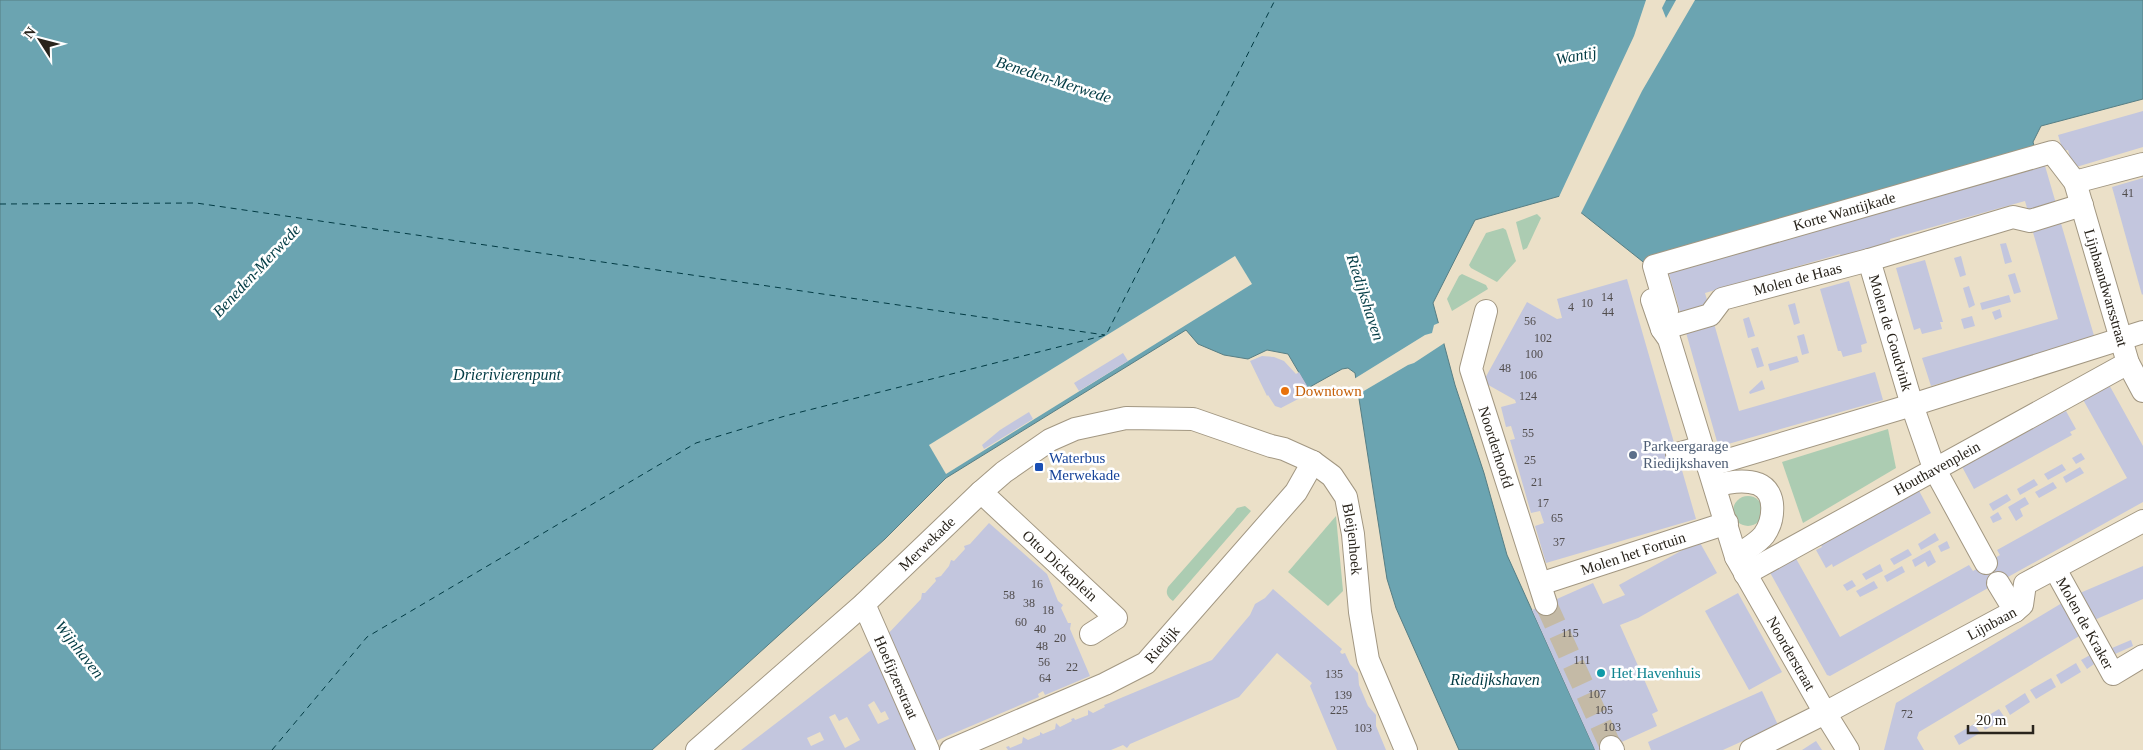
<svg xmlns="http://www.w3.org/2000/svg" width="2143" height="750" font-family="Georgia,serif">
<rect width="100%" height="100%" fill="#ebe0c8"/>
<g fill="#acccb2">
<path d="M1537,214L1541,218L1527,248L1523,250L1516,222Z"/>
<path d="M1503,228L1506,230L1516,261L1497,282L1471,268L1469,265L1486,233Z"/>
<path d="M1462,274L1486,285L1488,289L1452,311L1447,299L1459,276Z"/>
<path d="M1888,429L1896,468L1803,523L1782,462Z"/>
<circle cx="1748" cy="511" r="15"/>
<path d="M1245,506L1251,511L1173,601C1168,597 1165,594 1168,587L1234,512L1237,508Z"/>
<path d="M1336,516L1343,591L1328,606L1288,572Z"/>
</g>
<path fill="#6ba4b1" stroke="#577e84" d="M0,0H2143V99L2041,126L2033,142L2036,153L1647,265L1560,196L1475,220L1433,303L1455,385L1484,473L1507,555L1595,750H1459L1396,608L1387,579L1355,373L1348,368L1342,369L1308,388L1288,354L1267,350L1248,359L1224,355L1198,344L1186,330L946,478L885,539L652,750H0Z"/>
<g fill="#ebe0c8">
<path d="M1646,0H1666L1662,8L1666,18L1676,0H1695L1642,91L1580,215L1558,199L1634,36Z"/>
<path d="M1235,256L1252,284L946,474L929,445Z"/>
<path d="M1441,322L1446,342L1414,363L1408,365L1357,395L1354,379L1425,335L1432,333L1434,325Z"/>
</g>
<g fill="none" stroke-linecap="round" stroke-linejoin="round">
<g stroke="#023b44" stroke-width="1" stroke-dasharray="6 5" stroke-linecap="butt">
<path d="M0,204L196,203L1105,335"/>
<path d="M272,750L367,637L696,443L785,416L1106,335L1275,0"/>
</g>
</g>
<g fill="#c3c6de" fill-rule="evenodd">
<path d="M2143,111V147L2073,168L2068,150L2063,151L2058,135Z"/>
<path d="M2043,159L2057,207L2029,215L2025,201L1890,239L1892,247L1842,262L1840,254L1705,293L1709,307L1681,315L1667,267Z"/>
<path d="M2143,178V294L2142,295L2112,187Z"/>
<path d="M2060,220L2095,339L1931,386L1922,358L2058,319L2032,229Z"/>
<path d="M2006,243L2012,262L2005,264L2000,244Z"/>
<path d="M1961,256L1966,275L1960,277L1954,258Z"/>
<path d="M1925,260L1943,322H1940L1942,329L1922,334L1920,328L1914,330L1896,268Z"/>
<path d="M2015,273L2021,292L2014,294L2008,275Z"/>
<path d="M1627,279L1696,519L1546,563L1535,526L1544,523L1540,511L1531,513L1510,440L1515,439L1511,426L1506,427L1501,407L1516,403L1515,400L1483,382L1527,302L1557,319L1562,318L1557,299Z"/>
<path d="M1849,281L1867,343L1861,345L1862,352L1843,357L1841,351H1838L1820,289Z"/>
<path d="M1969,286L1975,305L1969,308L1963,288Z"/>
<path d="M2009,295L2011,302L1982,310L1980,303Z"/>
<path d="M1795,303L1800,323L1794,325L1788,305Z"/>
<path d="M2000,309L2002,317L1995,320L1992,312Z"/>
<path d="M1972,316L1975,326L1964,329L1961,319Z"/>
<path d="M1749,317L1755,336L1748,338L1743,319Z"/>
<path d="M1713,320L1739,411L1875,372L1883,400L1721,446L1718,445L1685,329Z"/>
<path d="M1804,334L1809,353L1802,355L1797,336Z"/>
<path d="M1758,347L1764,366L1757,368L1751,349Z"/>
<path d="M1123,353L1128,361L1079,391L1074,383Z"/>
<path d="M1262,356L1274,357L1284,361L1296,374L1299,372L1309,389L1302,394L1297,384L1293,386L1300,398L1281,408L1275,406L1268,395L1267,396L1250,361Z"/>
<path d="M1797,356L1799,362L1770,371L1768,364Z"/>
<path d="M1762,380L1765,389L1750,394L1749,392Z"/>
<path d="M2107,381L2143,446V502L1830,676L1827,675L1768,569L1794,555L1840,637L1969,565L1973,571L2000,555L1997,550L2127,478L2081,396Z"/>
<path d="M2057,409L2060,414L2066,411L2076,429L2070,432L2072,435L1974,489L1960,463Z"/>
<path d="M1029,412L1033,419L984,449L982,445L1000,430Z"/>
<path d="M2081,453L2085,459L2076,464L2072,458Z"/>
<path d="M2062,464L2066,470L2048,480L2044,474Z"/>
<path d="M2080,467L2084,473L2066,483L2063,477Z"/>
<path d="M2034,479L2038,485L2020,495L2017,489Z"/>
<path d="M2053,482L2057,488L2039,498L2035,492Z"/>
<path d="M1917,487L1931,513L1833,567L1832,564L1826,568L1816,550L1822,547L1819,541Z"/>
<path d="M2007,494L2011,500L1993,511L1989,504Z"/>
<path d="M2025,497L2029,504L2020,509L2023,516L2016,521L2008,507Z"/>
<path d="M1998,512L2002,519L1993,523L1990,517Z"/>
<path d="M989,523L1047,574L1058,601L1063,605L1061,608L1068,623H1071L1070,629L1090,676L1045,695L1043,691L1038,694L1039,697L931,743L885,637L921,599L922,593H925L936,581L935,578L941,576L949,566L951,560L954,561L965,549L964,546L970,544Z"/>
<path d="M1935,533L1939,540L1921,550L1918,544Z"/>
<path d="M1699,541L1717,573L1638,618L1620,625L1658,711L1652,714L1657,726L1604,750H1595L1532,610L1593,583L1603,604L1625,595L1619,585Z"/>
<path d="M1947,541L1950,548L1941,552L1938,546Z"/>
<path d="M1908,549L1912,555L1894,565L1890,559Z"/>
<path d="M1930,550L1936,562L1928,567L1925,561L1915,567L1912,560Z"/>
<path d="M1880,564L1883,571L1866,580L1862,574Z"/>
<path d="M1902,566L1905,572L1887,582L1884,576Z"/>
<path d="M2143,566V599L2092,621L2080,593Z"/>
<path d="M1852,580L1856,586L1847,591L1843,585Z"/>
<path d="M1874,581L1878,588L1860,597L1856,591Z"/>
<path d="M1273,589L1342,649L1340,652L1342,654L1345,653L1350,664L1358,673L1359,685L1368,706L1376,715V726L1386,750H1337L1310,686L1312,683L1277,653L1239,697L1130,744L1127,748L1123,745L1111,750H1008L1006,747L1009,746L1010,748L1022,743L1023,737L1028,740L1040,735V732L1043,734L1055,729L1056,723L1060,727L1072,721L1071,719L1074,718L1075,720L1088,715V710L1093,713L1105,707L1104,705L1212,660L1250,615L1255,604L1265,598Z"/>
<path d="M1738,593L1782,672L1749,690L1705,611Z"/>
<path d="M2062,603L2081,635L1919,732L1917,738L1924,750H1884L1896,703Z"/>
<path d="M2131,640L2133,646L2115,654L2112,648Z"/>
<path d="M875,647L917,750H741L779,721ZM874,701L881,713L885,711L889,719L878,724L868,705ZM835,714L839,721L847,717L860,740L845,748L829,717ZM820,732L824,740L811,746L807,738Z"/>
<path d="M2092,654L2097,662L2087,669L2081,660Z"/>
<path d="M2076,663L2081,672L2061,684L2056,675Z"/>
<path d="M2051,678L2056,687L2036,699L2030,690Z"/>
<path d="M1762,691L1778,725L1723,750H1651L1648,742Z"/>
<path d="M2025,693L2030,702L2010,715L2005,706Z"/>
<path d="M1999,709L2005,718L1985,730L1979,721Z"/>
<path d="M1974,724L1980,733L1959,745L1954,736Z"/>
<path d="M1816,741L1822,750H1802Z"/>
</g>
<g fill="none" stroke-linecap="round" stroke-linejoin="round">
<path stroke="#c4baa6" stroke-width="22" stroke-dasharray="22 11" stroke-linecap="butt" d="M1546,604L1611,747"/>
<g stroke="#a29782" stroke-width="24">
<g id="minor">
<path d="M2075,182L2143,164"/>
<path id="s1" d="M1869,260L1912,405L1934,468L1986,563"/>
<path id="s2" d="M1652,300L1662,329L1669,339L1736,557L1825,713L1848,750"/>
<path id="s3" d="M1486,311L1471,369L1546,604"/>
<path id="s4" d="M1657,313L1667,311L1654,266L2052,152L2075,182L2128,363L2143,391"/>
<path id="s5" d="M1662,329L1710,315L1722,299L1869,260L2013,217L2030,221L2082,205"/>
<path d="M1677,454L1702,447"/>
<path d="M1708,466L1912,405L2143,332"/>
<path d="M1715,486C1728,482 1744,479 1758,484C1778,492 1774,521 1764,535C1757,544 1744,550 1736,557"/>
<path id="s6" d="M981,492L1116,618L1091,634"/>
<path id="s7" d="M2055,569L2113,674L2143,656"/>
<path id="s8" d="M1745,574L2128,363"/>
<path d="M1998,583L2015,611"/>
<path id="s9" d="M1540,584L1727,523"/>
<path id="s10" d="M864,604L928,750"/>
<path d="M1611,747L1613,750"/>
<path id="s11" d="M697,750L864,604L981,492L1004,472L1050,440L1075,429L1126,418L1193,419L1271,446L1284,449L1313,462L1332,476L1346,497L1353,534L1360,612L1368,660L1406,750"/>
<path id="s12" d="M951,750L1105,684L1146,663L1296,492L1313,462"/>
<path id="s13" d="M1751,750L1825,713L2015,611L2022,605L2025,584L2143,521"/>
</g>
</g>
<use href="#minor" stroke="#fff" stroke-width="22"/>
</g>
<circle fill="#e8710a" stroke="#fff" stroke-width="2" cx="1285" cy="391" r="5"/>
<circle fill="#5c6f8a" stroke="#fff" stroke-width="2" cx="1633" cy="455" r="5"/>
<rect fill="#1a4fb4" stroke="#fff" stroke-width="2" x="1034" y="462" width="10" height="10" rx="2.5"/>
<circle fill="#0f9aa8" stroke="#fff" stroke-width="2" cx="1601" cy="673" r="5"/>
<g text-anchor="middle" stroke-width="5" stroke-linejoin="round" paint-order="stroke">
<g font-size="12" fill="#504c4c">
<text x="2128" y="197">41</text>
<text x="1607" y="301">14</text>
<text x="1587" y="307">10</text>
<text x="1571" y="311">4</text>
<text x="1608" y="316">44</text>
<text x="1530" y="325">56</text>
<text x="1543" y="342">102</text>
<text x="1534" y="358">100</text>
<text x="1505" y="372">48</text>
<text x="1528" y="379">106</text>
<text x="1528" y="400">124</text>
<text x="1528" y="437">55</text>
<text x="1530" y="464">25</text>
<text x="1537" y="486">21</text>
<text x="1543" y="507">17</text>
<text x="1557" y="522">65</text>
<text x="1559" y="546">37</text>
<text x="1037" y="588">16</text>
<text x="1009" y="599">58</text>
<text x="1029" y="607">38</text>
<text x="1048" y="614">18</text>
<text x="1021" y="626">60</text>
<text x="1040" y="633">40</text>
<text x="1570" y="637">115</text>
<text x="1060" y="642">20</text>
<text x="1042" y="650">48</text>
<text x="1582" y="664">111</text>
<text x="1044" y="666">56</text>
<text x="1072" y="671">22</text>
<text x="1334" y="678">135</text>
<text x="1045" y="682">64</text>
<text x="1597" y="698">107</text>
<text x="1343" y="699">139</text>
<text x="1339" y="714">225</text>
<text x="1604" y="714">105</text>
<text x="1907" y="718">72</text>
<text x="1612" y="731">103</text>
<text x="1363" y="732">103</text>
</g>
<g font-size="15" fill="#29241c" stroke="#fff">
<text dy="5" stroke="none"><textPath href="#s4" startOffset="255">Korte Wantijkade</textPath></text>
<text dy="5" stroke="none"><textPath href="#s5" startOffset="148">Molen de Haas</textPath></text>
<text dy="5" stroke="none"><textPath href="#s4" startOffset="619">Lijnbaandwarsstraat</textPath></text>
<text dy="5" stroke="none"><textPath href="#s1" startOffset="76">Molen de Goudvink</textPath></text>
<text dy="5" stroke="none"><textPath href="#s3" startOffset="142">Noorderhoofd</textPath></text>
<text dy="5" stroke="none"><textPath href="#s8" startOffset="219">Houthavenplein</textPath></text>
<text dy="5" stroke="none"><textPath href="#s11" startOffset="836">Bleijenhoek</textPath></text>
<text dy="5" stroke="none"><textPath href="#s11" startOffset="309">Merwekade</textPath></text>
<text dy="5" stroke="none"><textPath href="#s9" startOffset="98">Molen het Fortuin</textPath></text>
<text dy="5" stroke="none"><textPath href="#s6" startOffset="108">Otto Dickeplein</textPath></text>
<text dy="5" stroke="none"><textPath href="#s13" startOffset="272">Lijnbaan</textPath></text>
<text dy="5" stroke="none"><textPath href="#s7" startOffset="62">Molen de Kraker</textPath></text>
<text dy="5" stroke="none"><textPath href="#s12" startOffset="238">Riedijk</textPath></text>
<text dy="5" stroke="none"><textPath href="#s2" startOffset="382">Noorderstraat</textPath></text>
<text dy="5" stroke="none"><textPath href="#s10" startOffset="80">Hoefijzerstraat</textPath></text>
</g>
<g font-size="15" fill="#c56008" stroke="#fff" text-anchor="start">
<text x="1295" y="396">Downtown</text>
</g>
<g font-size="15" fill="#4e5e75" stroke="#fff" text-anchor="start">
<text x="1643" y="451">Parkeergarage<tspan x="1643" dy="17">Riedijkshaven</tspan></text>
</g>
<g font-size="15" fill="#164399" stroke="#fff" text-anchor="start">
<text x="1049" y="463">Waterbus<tspan x="1049" dy="17">Merwekade</tspan></text>
</g>
<g font-size="15" fill="#0d838f" stroke="#fff" text-anchor="start">
<text x="1611" y="678">Het Havenhuis</text>
</g>
<g font-size="16" font-style="italic" fill="#023b44" stroke="#fff">
<text transform="translate(1576 55) rotate(-10)" y="6">Wantij</text>
<text transform="translate(1054 79) rotate(18)" y="6">Beneden-Merwede</text>
<text transform="translate(256 270) rotate(-47)" y="6">Beneden-Merwede</text>
<text transform="translate(1366 297) rotate(72)" y="6">Riedijkshaven</text>
<text x="507" y="380">Drierivierenpunt</text>
<text transform="translate(80 649) rotate(52)" y="6">Wijnhaven</text>
<text x="1495" y="685">Riedijkshaven</text>
</g>
</g>
<g transform="translate(40 40) rotate(306)" stroke="#ffffff" stroke-width="4" paint-order="stroke">
<path d="M0-4L9 19L0 12L-9 19Z" fill="#29241c"/>
<text y="-8" font-size="14" font-weight="bold" text-anchor="middle" fill="#29241c">N</text>
</g>
<path d="M1968 725v8h65v-8" fill="none" stroke="#29241c" stroke-width="2.5"/>
<text x="1976" y="725" font-size="15" fill="#29241c" stroke="#ffffff" stroke-width="4" paint-order="stroke">20 m</text>
</svg>
